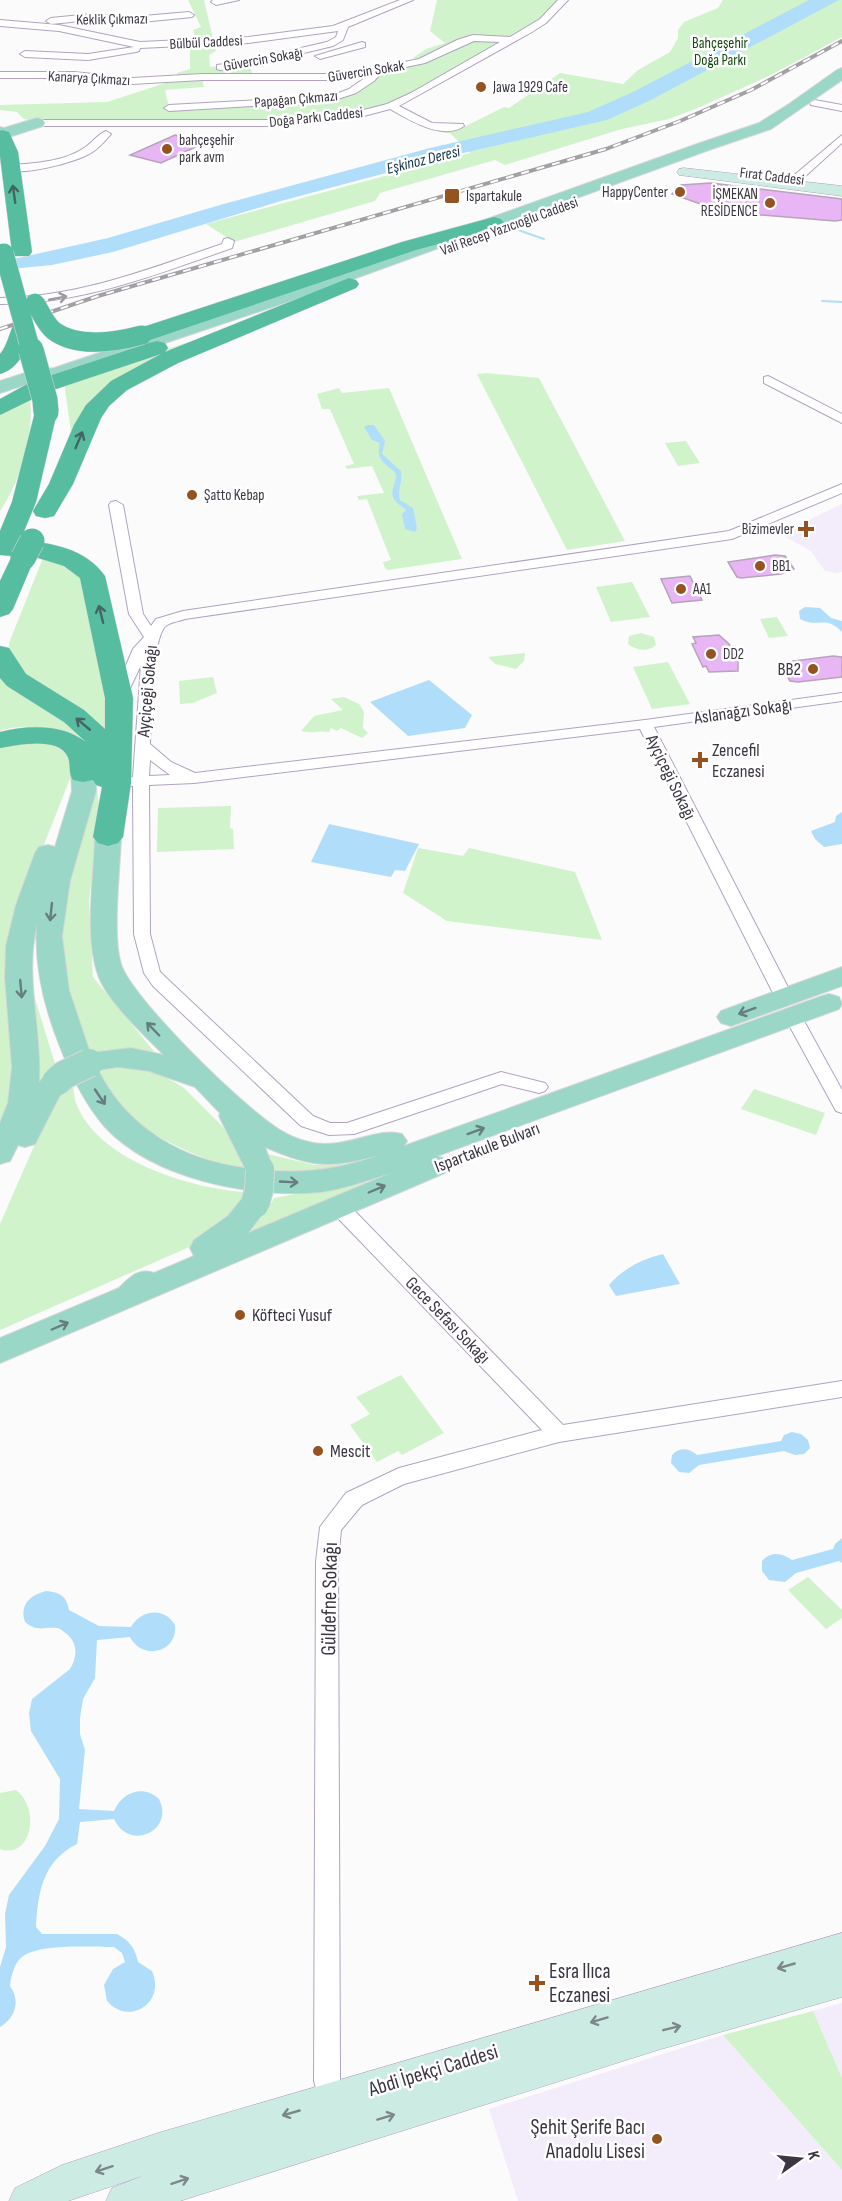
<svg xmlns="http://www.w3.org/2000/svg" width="842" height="2201" font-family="'Sofia Sans Condensed',sans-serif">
<rect width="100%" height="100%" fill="#fbfbfb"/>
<g fill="#f3ecfa">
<path d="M842,504V572L836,573L825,571L811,551L780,534Z"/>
<path d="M842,2003V2078L813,2011Z"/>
<path d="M723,2035L842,2170V2201H518L489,2109Z"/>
</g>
<g fill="#d0f3cb">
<path d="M188,0H204L216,51L209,55L210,67L249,63L253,76L202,77L204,87L165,90L169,108L311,101L346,94L378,71L421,60L413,58L426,49L445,43L430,31L437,0H563L543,21L391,106L306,121L47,122L24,119L17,112L0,110V105L107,102L178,79L177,73L190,69V43H197L193,30L201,27Z"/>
<path d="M723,0H842V37L771,75L698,108L669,119L622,129L505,165L495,160L380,193L375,201L234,242L206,224L470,153L451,134L438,131L462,128L504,107L509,108L560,73L623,84L638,70L670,52L678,38V30L684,22L718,8Z"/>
<path d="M232,328L154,359L72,439L64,382Z"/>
<path d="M486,373L539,378L625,541L567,550L477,374Z"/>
<path d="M339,388L342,393L389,388L462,559L388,570L385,568L383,562L391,560L367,499L359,500L357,496L384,493L372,466L347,469L345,466L354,464L330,409H322L317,394Z"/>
<path d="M30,397C34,434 22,479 0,511V414Z"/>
<path d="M686,441L700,463L678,466L665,443Z"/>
<path d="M43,558C56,562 69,564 79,576C88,587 109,714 108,734C82,716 8,675 9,643Z"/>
<path d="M632,582L650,617L611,622L596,587Z"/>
<path d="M777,617L788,636L769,638L760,619Z"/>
<path d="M641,633L654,637L656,645C648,652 637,651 628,644L629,636Z"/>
<path d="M525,653L524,661L516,669L495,664L488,657Z"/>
<path d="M668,662L690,704L652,709L633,667Z"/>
<path d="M0,677L86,735L80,737C55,729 25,722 0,731Z"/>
<path d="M213,677L217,693L193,703L180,704L179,681Z"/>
<path d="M344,697L359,704L364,712L363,728L368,733L362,738L341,728L337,731L331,728L329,732C319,730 312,734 301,731L314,716L343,710L331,699Z"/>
<path d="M42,742C64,748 73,751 71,776L14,921L13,1092L0,1127V748L7,745Z"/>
<path d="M96,775L100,818L89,900L93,977L157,1055L87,1056L55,930Z"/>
<path d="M231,806L230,828L233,829L234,849L157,852L158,808Z"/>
<path d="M418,848L463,856L469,848L575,872L602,940L447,921L403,893Z"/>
<path d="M33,992L56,1067L38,1091Z"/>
<path d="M130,1067L151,1069L183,1087L233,1137L247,1171C200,1160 130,1131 104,1087C101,1082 101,1075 100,1069Z"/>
<path d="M73,1085C74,1091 74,1098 76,1103C97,1160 189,1188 244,1192L237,1209L194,1245L0,1330V1224L56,1096Z"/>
<path d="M754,1089L825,1113L816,1135L741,1109Z"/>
<path d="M268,1154L314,1165L349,1164L350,1167L273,1176Z"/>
<path d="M366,1181L363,1187L242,1239L267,1211L274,1198Z"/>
<path d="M401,1375L444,1433L402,1455L398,1451L377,1462L350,1425L370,1414L356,1397Z"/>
<path d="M808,1577L842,1610V1618L826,1629L788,1590Z"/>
<path d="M16,1790C42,1810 30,1860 0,1849V1793Z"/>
<path d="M813,2011L842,2078V2170L723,2035Z"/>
</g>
<g fill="#b0defa">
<path d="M809,0H839L649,101L607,120L446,157L281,201L113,252L52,265L0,270V262L108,238L220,205L430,148L588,112L633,92Z"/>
<path d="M368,425H374L385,441L382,454L401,471C403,482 397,490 400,500L413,508L417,528L415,532L405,529L402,514L406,510C402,506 397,504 394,499C389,491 397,483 396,474C385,462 375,461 380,443L372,440L364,427Z"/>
<path d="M805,607L820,608L831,618L842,621V632C825,614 819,629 800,619L799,611Z"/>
<path d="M429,680L472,715L465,728L408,736L370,702Z"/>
<path d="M842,812V844L824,847L815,839L811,831L835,822L836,816Z"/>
<path d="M329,824L419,844L405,871L395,870L391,877L311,862Z"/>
<path d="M663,1254L680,1284L616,1296L609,1285C624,1268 642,1259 663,1254Z"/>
<path d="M792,1432L801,1434L808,1440L810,1448L804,1454L795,1455L784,1451L699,1465L689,1473L679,1472L671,1463L672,1455C680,1447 689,1448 697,1455L781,1441L784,1435Z"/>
<path d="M842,1538V1563L839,1561L796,1573L785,1582L769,1580L762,1571V1561C771,1551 782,1553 792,1560L833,1549L835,1544Z"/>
<path d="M46,1591C59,1592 67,1596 69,1610L99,1626L131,1627C141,1609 165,1607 175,1625C178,1653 142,1661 130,1637L97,1640L95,1678L83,1699L80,1718V1734L85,1750L79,1809L114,1811C122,1792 143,1784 159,1799C175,1831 129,1852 114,1819L80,1822L77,1844C43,1861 38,1891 36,1927L42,1934H117C130,1941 135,1948 138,1962L152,1971C166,2002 130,2027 107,2001L104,1985L113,1969L125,1962L122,1953L114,1947C92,1947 39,1943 22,1957C14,1963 11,1977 10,1986C21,2001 15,2018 0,2027V1967L6,1947L5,1914L9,1895L45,1846L59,1819L60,1779L31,1731L29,1713L32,1699L70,1669C78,1656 78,1641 64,1632C62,1630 59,1628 56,1628C43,1627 37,1632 25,1622C19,1605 30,1595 46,1591Z"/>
</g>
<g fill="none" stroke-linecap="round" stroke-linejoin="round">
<g stroke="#b0defa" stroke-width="2">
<path d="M515,229L544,239"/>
<path d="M822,301L842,302"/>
</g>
</g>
<g fill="#e8b5f5" stroke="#b7a3bc" stroke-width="1.5">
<path d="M175,135L202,144L161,163L130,155Z"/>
<path d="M711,183L842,199V220L835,221L736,213L709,207L672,194L681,185Z"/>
<path d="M775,555L785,556L794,569L781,574L741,578L737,577L728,562Z"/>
<path d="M690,576L702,600L672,603L661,579Z"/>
<path d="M719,635L729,644L738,661V671L709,672L706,666L703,667L692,644L696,643L693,637Z"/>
<path d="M833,656L842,657V677L798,682L790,681L783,669L786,668L783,664L794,663L793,661Z"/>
</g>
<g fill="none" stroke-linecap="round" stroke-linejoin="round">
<g stroke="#b1a3bf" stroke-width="2">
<g id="street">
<path d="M213,0H239L216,5L211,2Z"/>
<path d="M400,0H413L348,27L343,40L333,46L249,66L220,70L217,69V65L249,60L327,42L336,37L338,31L248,43L140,48L139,51L136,52L88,60L25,57L20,54L25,51L88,54L134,47L59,31L0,26V20L59,25L140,42L248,37L333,26Z"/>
<path d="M558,0H568L546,23L532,32L399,106L432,123L463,124L464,126C443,141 409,120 390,109L364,116L275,126H37L32,123L37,120H275L364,110L387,104L411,93L500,42L474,41L425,63L382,72L374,81L356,93L332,101L169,111L164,108L169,105L331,96L349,89L369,75L345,80H202L132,84L74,78H0V72H74L132,78L202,74H345L419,59L457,40L473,35L510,37L540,19Z"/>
<path d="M189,12L194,15L192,17L132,23L91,20L51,24L46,21L51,18L91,14L132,17Z"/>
<path d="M362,42L365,43V47L320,59L315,56Z"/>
<path d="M815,100L842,105V111L811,105L810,103Z"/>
<path d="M106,131L111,134C105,141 99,148 91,153C76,162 19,178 6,168L11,165C36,163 63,162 84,148C92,143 98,134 106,131Z"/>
<path d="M842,135V143L800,181H792V177Z"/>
<path d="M228,238L234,241L232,248C155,275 82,304 0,304V298C79,297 149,269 222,244L224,239Z"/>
<path d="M768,376L842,414V423L764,383V377Z"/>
<path d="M842,484V493L732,539L185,619C180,621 172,622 167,625C151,635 151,723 150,744L171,762L195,773L645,720L842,693V701L654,727L793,997L790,1001H778L775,997L640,729L194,783L149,785L150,934L160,972L313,1116L330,1123H347L501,1072L545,1083L548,1087L545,1091L539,1093L502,1084L354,1134L329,1135L301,1126L153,986L144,973L134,934L133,786L126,785L123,782L126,779L133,777L141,665L124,701H114L112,698L133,649L144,637L129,614L109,505L111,502L116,501L123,505L143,614L151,626L156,619L183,611L729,531ZM150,760L170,775L149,776Z"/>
<path d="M798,1019L804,1021L842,1090V1113L836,1111L789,1025L792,1021Z"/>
<path d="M338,1199L345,1201L563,1425L842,1381V1397L559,1442L404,1484L362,1505L341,1530L338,1562L340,2081L344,2101L340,2110L331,2114L322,2110L314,2081L316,1562L320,1527L346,1493L399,1468L542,1430L331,1211L329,1206L331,1201Z"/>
</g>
</g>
<g stroke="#b1a3bf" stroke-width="1">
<g id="secondary">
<path d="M684,168L842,186V196L679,175L677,172L679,169Z"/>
<path d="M842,1933V1997L658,2050L180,2201H106L112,2188L145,2175L68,2201H9L15,2188L62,2165L158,2133Z"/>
</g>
</g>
<g stroke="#d8d7d9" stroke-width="2">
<g id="primary">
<path d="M842,68V80L771,129L709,150L323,290L64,377L34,382L0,393V381L31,371L54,368L311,282L697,144L759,123L789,104L837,70Z"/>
<path d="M37,118L43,120L45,123L43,126L0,140V127L4,128Z"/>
<path d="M83,767L92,769L95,774L96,791L70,881L62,936L69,990L90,1053L131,1048L164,1055C145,1036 113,1006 101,982C83,944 94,879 95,837L99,832L108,829L117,832L121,837C120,870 112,935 121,964C131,998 247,1111 280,1130C288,1135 300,1140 309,1142C343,1151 377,1126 402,1134L407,1141L404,1146L819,997L829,994L839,997L842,1004L839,1009L437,1156L445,1159L450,1166L445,1173L0,1363V1338L119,1288C130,1277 138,1268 154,1273L194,1256L190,1248L194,1240L228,1216L244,1196L255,1193L266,1196L270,1204L248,1233L391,1173C368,1180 344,1189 321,1192C253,1199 153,1179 105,1127C84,1103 70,1073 59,1044C44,1006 34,966 37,924C24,977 42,1029 39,1082C48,1073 54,1072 66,1075L70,1082L59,1097L35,1144L25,1147L18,1145L10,1161L0,1164V1123L8,1103L12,1067L5,978L6,946L16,905L35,853L39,847L48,845L55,847L72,791L71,774L74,769ZM118,1067L149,1071L195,1087L220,1113L219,1116L245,1168C182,1160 127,1128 98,1070ZM265,1147C311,1167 330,1169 379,1155C344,1168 311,1173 274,1171Z"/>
<path d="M842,967V986L731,1026L721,1023L717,1017L721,1011Z"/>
</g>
</g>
<g stroke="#d8d7d9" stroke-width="1">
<g id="highway">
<path d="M2,130L9,132L18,152L32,252L29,256H15L12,252L0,156V131Z"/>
<path d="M494,217L501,219L504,223L501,227L416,250L150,340L142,341L134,340L131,335L134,330L402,242Z"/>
<path d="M349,278L356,280L359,284L356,288L178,363L127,390L109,406L101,418L73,484L54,516L45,518L36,516L33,511L49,484L74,425L86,405L111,381L161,354L47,392L0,415V399L31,382L149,343L157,341L165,343L168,348L165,352Z"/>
<path d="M23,321L31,322L34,327C28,345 21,368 0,374V354C8,345 9,332 15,322Z"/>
<path d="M46,405L54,407L57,412L36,502L20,541C51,542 86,549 105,576L133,698L131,783L123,837L118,843L108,846L98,843L93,837L102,787L96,785L93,780L83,782L73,780C68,772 71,765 68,757C59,736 17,745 0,748V732C29,725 62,724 86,742L64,722L7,686L0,678V646L9,648L26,674L84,710L105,729V698L80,578L64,566L35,557L13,609L9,614L0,617V581L12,556L0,555V531L12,502L35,412L38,407Z"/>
</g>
</g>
<use href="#street" fill="#fff" fill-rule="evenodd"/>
<use href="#secondary" fill="#ccebe3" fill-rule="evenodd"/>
<use href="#primary" fill="#9ad7c7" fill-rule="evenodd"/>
<use href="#highway" fill="#56bda1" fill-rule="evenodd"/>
<g stroke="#a29fa5" stroke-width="4">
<path id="rail" d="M0,329L98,296L606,149L680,121L751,90L842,41"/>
</g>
<use href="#rail" stroke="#fff" stroke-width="2" stroke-dasharray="8" stroke-linecap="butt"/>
<g stroke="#d8d7d9" stroke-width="30" stroke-linecap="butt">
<g id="primary-bridge">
<path d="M56,1082L64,1075L89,1063"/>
<path d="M255,1204L259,1190L260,1170"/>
</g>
</g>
<g stroke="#d8d7d9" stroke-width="20" stroke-linecap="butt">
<g id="highway-bridge-far1">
<path d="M4,253L31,351"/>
<path d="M35,303C41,312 45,324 54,331C77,348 116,342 142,335"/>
</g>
</g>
<g stroke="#d8d7d9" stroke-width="26" stroke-linecap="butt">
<g id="highway-bridge">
<path d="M31,350L45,400L46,412"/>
<path d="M23,558L32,541"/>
</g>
</g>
<use href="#primary-bridge" stroke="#9ad7c7" stroke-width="28"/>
<use href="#highway-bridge-far1" stroke="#56bda1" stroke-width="19"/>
<use href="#highway-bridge" stroke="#56bda1" stroke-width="25"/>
</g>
<defs><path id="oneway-shaft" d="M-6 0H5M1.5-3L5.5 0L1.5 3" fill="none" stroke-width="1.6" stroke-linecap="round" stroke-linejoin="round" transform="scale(1.5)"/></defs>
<g stroke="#456563">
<use href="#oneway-shaft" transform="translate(14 194) rotate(-98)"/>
<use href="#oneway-shaft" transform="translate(79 440) rotate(-67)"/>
<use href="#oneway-shaft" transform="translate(101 614) rotate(-104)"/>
<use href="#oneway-shaft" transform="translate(83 724) rotate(-140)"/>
</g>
<use stroke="#9e9aa0" href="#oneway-shaft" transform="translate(58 298) rotate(-11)"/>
<g stroke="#667e7e">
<use href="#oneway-shaft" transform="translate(51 912) rotate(96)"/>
<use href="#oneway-shaft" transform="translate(21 989) rotate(85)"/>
<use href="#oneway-shaft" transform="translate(747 1011) rotate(160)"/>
<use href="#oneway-shaft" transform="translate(153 1029) rotate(-134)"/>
<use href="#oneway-shaft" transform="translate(100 1097) rotate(56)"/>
<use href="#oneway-shaft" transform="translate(476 1131) rotate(-20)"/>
<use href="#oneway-shaft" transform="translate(289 1182) rotate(3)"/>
<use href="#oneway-shaft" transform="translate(377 1189) rotate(-23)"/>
<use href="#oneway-shaft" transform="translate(60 1326) rotate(-23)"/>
</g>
<g stroke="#7d878a">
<use href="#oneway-shaft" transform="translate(786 1966) rotate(164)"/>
<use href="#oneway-shaft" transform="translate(599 2020) rotate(163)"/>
<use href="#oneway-shaft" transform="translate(672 2028) rotate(-14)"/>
<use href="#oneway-shaft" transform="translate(291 2113) rotate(164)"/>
<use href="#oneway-shaft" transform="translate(386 2117) rotate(-17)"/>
<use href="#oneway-shaft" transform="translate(104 2169) rotate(162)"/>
<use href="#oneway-shaft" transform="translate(180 2181) rotate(-18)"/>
</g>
<g fill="#955321" stroke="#fff" stroke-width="2">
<circle cx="481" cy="87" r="6"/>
<circle cx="167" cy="149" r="6"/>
<circle cx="680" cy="192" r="6"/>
<rect x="444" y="188" width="16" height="16" rx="3"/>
<circle cx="770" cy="203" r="6"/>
<circle cx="192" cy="495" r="6"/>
<path d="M803 520h6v6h6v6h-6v6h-6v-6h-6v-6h6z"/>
<circle cx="760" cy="566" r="6"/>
<circle cx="681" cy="589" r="6"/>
<circle cx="711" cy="654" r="6"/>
<circle cx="813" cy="669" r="6"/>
<path d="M697 751h6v6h6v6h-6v6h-6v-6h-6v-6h6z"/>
<circle cx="240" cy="1315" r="6"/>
<circle cx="318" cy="1451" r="6"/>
<path d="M534 1974h6v6h6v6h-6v6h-6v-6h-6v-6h6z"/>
<circle cx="657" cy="2139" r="6"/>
</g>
<g text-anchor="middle" stroke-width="5" stroke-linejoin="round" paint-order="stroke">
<g font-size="15" fill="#3c3642" stroke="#fff">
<text transform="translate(112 19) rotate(-1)" y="5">Keklik Çıkmazı</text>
<text transform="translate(206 42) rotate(-3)" y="5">Bülbül Caddesi</text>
<text transform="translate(263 59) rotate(-10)" y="5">Güvercin Sokağı</text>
<text transform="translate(366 71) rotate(-9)" y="5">Güvercin Sokak</text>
<text transform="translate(89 78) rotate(3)" y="5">Kanarya Çıkmazı</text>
<text transform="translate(296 99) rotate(-5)" y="5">Papağan Çıkmazı</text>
<text transform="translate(316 117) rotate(-6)" y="5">Doğa Parkı Caddesi</text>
<text transform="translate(772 176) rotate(7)" y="5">Fırat Caddesi</text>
<text transform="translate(509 226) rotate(-20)" y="5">Vali Recep Yazıcıoğlu Caddesi</text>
</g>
<g font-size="15" fill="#144a0e" stroke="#fff">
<text x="720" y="48">Bahçeşehir<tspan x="720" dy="17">Doğa Parkı</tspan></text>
</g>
<g font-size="15" fill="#3c3642" stroke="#fff" text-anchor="start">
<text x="493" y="92">Jawa 1929 Cafe</text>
<text x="179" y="145">bahçeşehir<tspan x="179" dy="17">park avm</tspan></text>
<text x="668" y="197" text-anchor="end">HappyCenter</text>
<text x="758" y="199" text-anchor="end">İŞMEKAN<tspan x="758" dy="17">RESİDENCE</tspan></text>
<text x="466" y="201">Ispartakule</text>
<text x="204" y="500">Şatto Kebap</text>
<text x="794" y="534" text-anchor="end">Bizimevler</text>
<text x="772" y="571">BB1</text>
<text x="693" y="594">AA1</text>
<text x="723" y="659">DD2</text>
</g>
<g font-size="16" font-style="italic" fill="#113448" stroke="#fff">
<text transform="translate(423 159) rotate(-14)" y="6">Eşkinoz Deresi</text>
</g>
<g font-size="18" fill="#3c3642" stroke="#fff" text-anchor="start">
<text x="801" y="675" text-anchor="end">BB2</text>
<text x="712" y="756">Zencefil<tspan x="712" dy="21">Eczanesi</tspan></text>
<text x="252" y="1321">Köfteci Yusuf</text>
<text x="330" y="1457">Mescit</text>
</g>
<g font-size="18" fill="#3c3642" stroke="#fff">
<text transform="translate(147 691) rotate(-85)" y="6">Ayçiçeği Sokağı</text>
<text transform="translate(743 711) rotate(-8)" y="6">Aslanağzı Sokağı</text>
<text transform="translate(671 777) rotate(64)" y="6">Ayçiçeği Sokağı</text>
<text transform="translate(487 1147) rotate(-21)" y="6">Ispartakule Bulvarı</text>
<text transform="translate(448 1320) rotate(46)" y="6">Gece Sefası Sokağı</text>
</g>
<g font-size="21" fill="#3c3642" stroke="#fff">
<text transform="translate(329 1599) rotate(-89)" y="7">Güldefne Sokağı</text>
<text transform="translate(433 2070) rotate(-17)" y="7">Abdi İpekçi Caddesi</text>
</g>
<g font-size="21" fill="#3c3642" stroke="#fff" text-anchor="start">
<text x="549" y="1978">Esra Ilıca<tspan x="549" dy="24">Eczanesi</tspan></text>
<text x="645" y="2134" text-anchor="end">Şehit Şerife Bacı<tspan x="645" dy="24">Anadolu Lisesi</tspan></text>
</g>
</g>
<g transform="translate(800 2159) rotate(75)" stroke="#ffffff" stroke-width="4.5" paint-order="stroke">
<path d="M0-4.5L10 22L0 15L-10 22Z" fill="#3c3642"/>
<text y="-9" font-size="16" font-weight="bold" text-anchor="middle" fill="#3c3642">K</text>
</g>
</svg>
